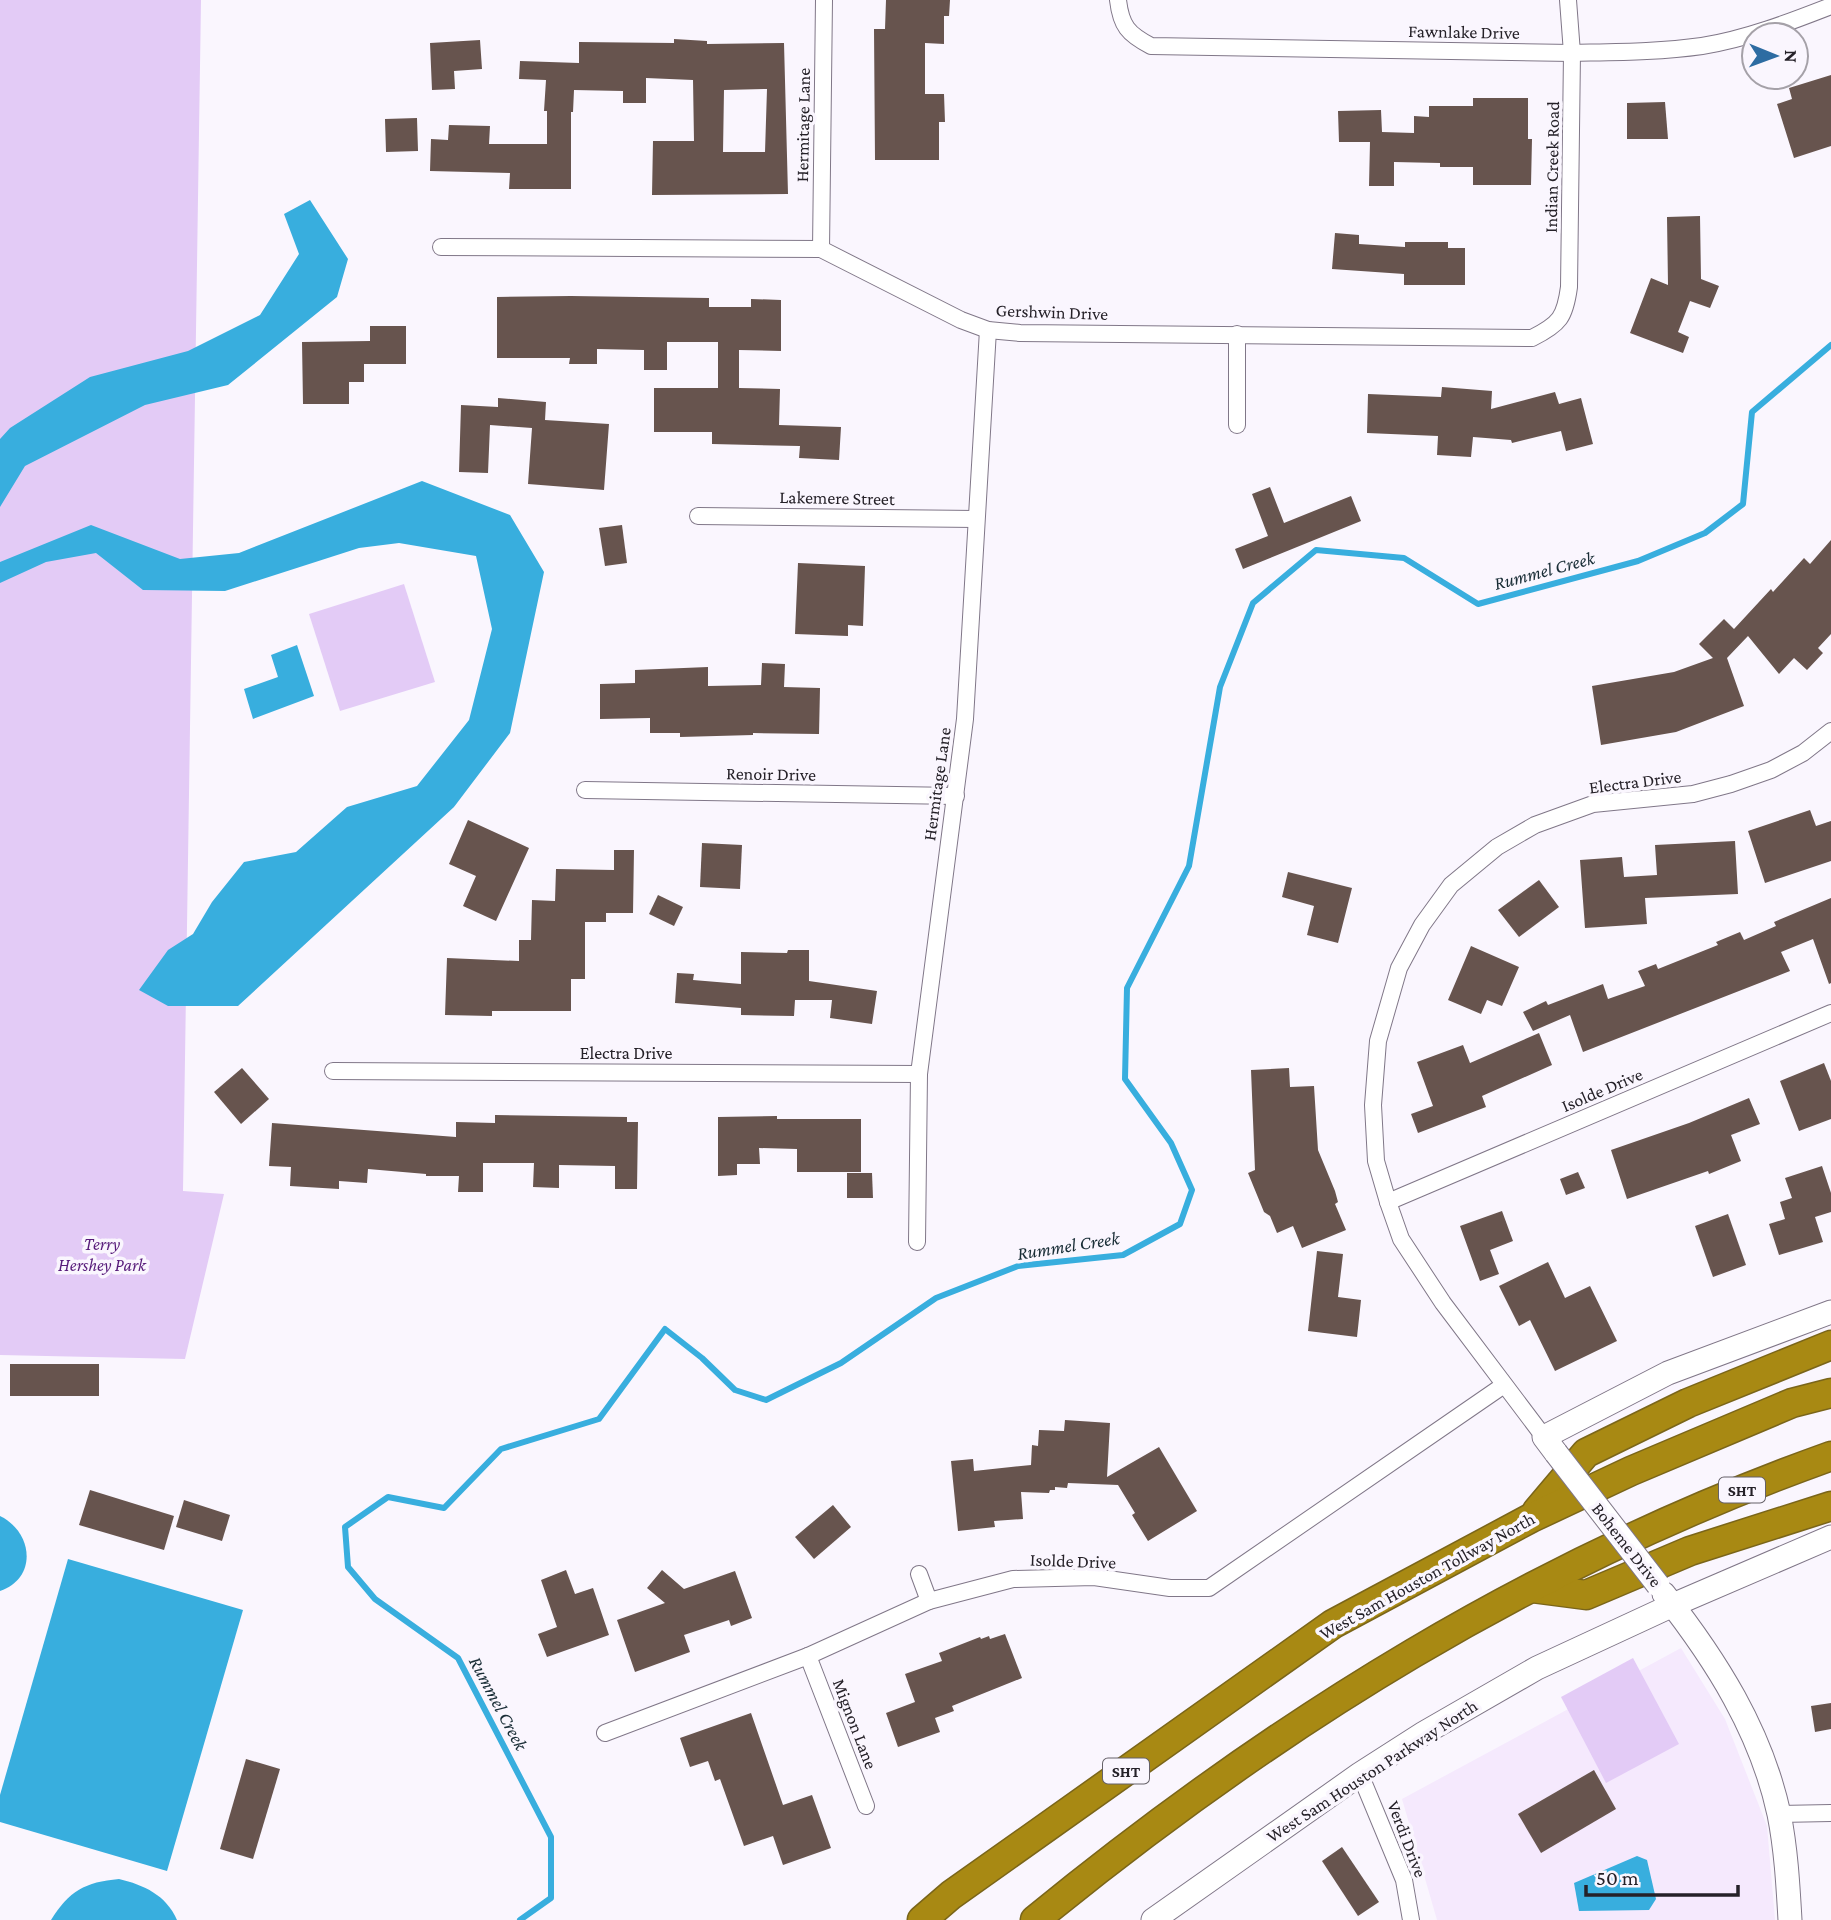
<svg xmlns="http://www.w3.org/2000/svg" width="1831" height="1920" font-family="'Crimson Pro',serif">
<rect width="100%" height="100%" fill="#faf6fe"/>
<path fill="#f5e9fd" d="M1681,1648L1725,1719L1767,1826L1775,1920H1437L1402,1799Z"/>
<g fill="#e3cbf6">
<path d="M0,0H201L183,1191L224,1194L185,1359L0,1355Z"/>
<path d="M404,584L435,682L340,711L309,614Z"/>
<path d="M1633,1658L1679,1744L1606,1783L1561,1697Z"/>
</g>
<g fill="#38aede">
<path d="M310,200L348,259L337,297L228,385L145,405L25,466L0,507V439L10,428L90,377L188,351L260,315L299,254L284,214Z"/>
<path d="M422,481L510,515L544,572L510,733L454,807L238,1006H168L139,990L168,950L193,934L212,902L244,862L296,852L347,807L417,786L469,720L492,629L476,556L399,543L359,548L225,591L143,590L96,553L46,562L0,583V562L91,525L180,559L239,553Z"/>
<path d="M297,645L314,696L253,719L244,689L278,677L271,655Z"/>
<path d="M0,1516C33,1532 38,1578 0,1591Z"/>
<path d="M68,1559L243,1610L167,1871L0,1822V1795Z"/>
<path d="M1637,1856L1647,1860L1656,1899L1649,1910L1579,1911L1574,1883Z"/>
<path d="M119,1879C144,1885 166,1895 177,1920H51C69,1891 85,1882 119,1879Z"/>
</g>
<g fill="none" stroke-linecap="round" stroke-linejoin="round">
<path stroke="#38aede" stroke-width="6" d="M520,1920L551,1898V1837L458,1658L375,1599L348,1567L345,1527L388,1497L444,1508L501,1449L599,1419L665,1329L702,1358L735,1390L766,1400L841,1363L936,1298L1018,1266L1123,1255L1180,1224L1192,1190L1171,1143L1125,1079L1127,988L1189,866L1220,687L1253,603L1316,550L1404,558L1478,604L1638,561L1705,533L1743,504L1752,412L1831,345"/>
</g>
<g fill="#67544e" fill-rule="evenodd">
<path d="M886,0H950L949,16H944V44L925,43V94H944L945,122H939V160H875L874,29H885Z"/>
<path d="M674,39L707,41V44L784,43L788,194L652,195L653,141H694L693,80L646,78V103H623V91L574,90L573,112H571V189H509L510,173L430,171L431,139L448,140L449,125L490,126L489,144H547V111H544L546,80L519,79L520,61L579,63V42L674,43ZM767,89L765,152H723L724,90Z"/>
<path d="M480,40L482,69L454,71L455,89L432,90L430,43Z"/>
<path d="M1831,75V146L1794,158L1777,104L1792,99L1789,88Z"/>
<path d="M1473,98H1528V139H1532L1531,185H1473V167H1440V163L1394,162V186H1369L1370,142H1339L1338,111L1381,110L1382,132L1414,133V116L1429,117V106H1473Z"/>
<path d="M1665,102L1668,139H1627V103Z"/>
<path d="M417,118L418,151L386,152L385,119Z"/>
<path d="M1700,216L1701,279L1719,286L1710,308L1690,301L1678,332L1689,337L1683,353L1630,333L1651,278L1668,285L1667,217Z"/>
<path d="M1335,233L1359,235V244L1405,247V242H1448V248H1465V285H1404V274L1332,269Z"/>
<path d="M571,296L709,298V307H751V299L781,300V351L739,350V388L780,389L779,425L841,427L839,460L799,458L800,446L712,444V432H654V388H718V342H667V370H644V350L597,349V364H569L570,358H497V297Z"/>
<path d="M370,326H406V364H364V382H349V404H303L302,342L370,341Z"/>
<path d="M1442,387L1492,391L1491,409L1555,392L1559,404L1581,398L1593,444L1566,451L1561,431L1512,443L1511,440L1473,437L1471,457L1437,455L1438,436L1367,433L1368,394L1441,397Z"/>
<path d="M498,398L546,402L545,420L609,424L604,490L528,484L532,428L490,425L488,473L459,472L461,405L498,407Z"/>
<path d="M1270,487L1284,523L1351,496L1361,521L1243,569L1235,549L1268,536L1252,494Z"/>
<path d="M622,525L627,563L605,566L599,528Z"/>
<path d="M1831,540V634L1818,648L1823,653L1807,670L1794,658L1779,674L1748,636L1727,658L1744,706L1676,732L1601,745L1592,686L1674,672L1713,658L1699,644L1724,619L1734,629L1771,589L1773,592L1804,558L1810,564Z"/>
<path d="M798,563L865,566L863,626L848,625V636L795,634Z"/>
<path d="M762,663L785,664L784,687L820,688L819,734L753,733V735L680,737V733H650V718L600,719V684L635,683V670L708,667V686L761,685Z"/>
<path d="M1810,810L1816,826L1831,821V861L1765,883L1748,831Z"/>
<path d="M468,820L529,848L496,921L463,906L476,876L449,864Z"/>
<path d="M1735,841L1738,894L1645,898L1647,924L1585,928L1580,860L1622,857L1624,877L1657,875L1655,845Z"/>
<path d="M702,843L742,845L740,889L700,887Z"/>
<path d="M614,850H634L633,913H606V922H585V979H571V1011H492V1016L445,1015L447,958L519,961V940H531L532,900L555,901L556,869L614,870Z"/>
<path d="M1288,872L1352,888L1338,943L1307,935L1314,906L1282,897Z"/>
<path d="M1539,880L1559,907L1519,937L1498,910Z"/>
<path d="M658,895L683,907L674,926L649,914Z"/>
<path d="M1831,898V983L1829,984L1813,939L1781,952L1790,971L1583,1052L1570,1015L1533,1031L1523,1012L1546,1001L1548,1005L1603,984L1608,999L1645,986L1638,971L1656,964L1658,969L1718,945L1716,942L1740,932L1744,940L1776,926L1774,922Z"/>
<path d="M1471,946L1519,967L1502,1006L1487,1000L1481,1014L1448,1000Z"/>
<path d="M788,950H809V981L877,991L872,1024L830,1018L832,1000H795L794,1016L741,1015V1008L675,1003L677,973L694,974L693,980L741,984V952L787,953Z"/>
<path d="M1539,1033L1552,1065L1482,1096L1486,1107L1418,1133L1411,1114L1433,1106L1417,1062L1463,1045L1470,1063Z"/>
<path d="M1824,1063L1831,1081V1119L1799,1131L1780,1081Z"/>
<path d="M242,1068L269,1099L241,1124L214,1092Z"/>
<path d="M1289,1068L1290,1087L1314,1086L1318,1150L1335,1191L1338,1202L1335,1204L1346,1230L1302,1248L1293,1226L1277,1233L1270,1216L1264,1212L1248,1173L1255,1170L1251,1070Z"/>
<path d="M1749,1098L1760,1124L1731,1135L1741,1161L1709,1174L1708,1171L1627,1199L1611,1150L1689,1123Z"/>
<path d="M495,1115L627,1117V1122H638L637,1189H615V1166L559,1165V1188L533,1187L534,1163H483V1192H458L459,1176H426V1174L368,1169L367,1183L339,1181V1189L290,1186L291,1167L269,1166L272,1123L456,1137V1122L495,1123Z"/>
<path d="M777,1116V1119H861V1172H797V1149L759,1148L760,1164H737V1175L718,1176V1117Z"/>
<path d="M1822,1166L1831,1193V1212L1815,1217L1823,1242L1779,1255L1769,1224L1785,1219L1780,1202L1792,1198L1785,1178Z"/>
<path d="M1578,1172L1585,1188L1566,1195L1560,1179Z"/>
<path d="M847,1173H872L873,1198H847Z"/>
<path d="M1502,1211L1513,1241L1490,1250L1499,1274L1480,1281L1460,1226Z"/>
<path d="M1728,1214L1746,1265L1713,1277L1695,1226Z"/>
<path d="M1317,1251L1343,1254L1338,1297L1361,1300L1357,1337L1308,1331Z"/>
<path d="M1548,1262L1565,1298L1590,1286L1617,1341L1555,1371L1530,1320L1519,1326L1499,1286Z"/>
<rect x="10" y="1364" width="89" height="32"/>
<path d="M1065,1420L1110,1423L1107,1477L1159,1447L1197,1511L1148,1541L1132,1515L1135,1513L1118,1485L1068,1483L1067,1488L1055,1487V1490H1050L1049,1493L1021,1492L1023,1519L994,1521L995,1527L958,1531L951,1461L973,1459L974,1471L1031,1465L1032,1445L1038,1446L1039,1430L1064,1431Z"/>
<path d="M90,1490L174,1516L164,1550L79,1525Z"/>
<path d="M184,1500L230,1515L222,1541L176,1527Z"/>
<path d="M833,1505L851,1527L814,1559L795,1537Z"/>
<path d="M566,1570L575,1594L593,1588L609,1635L547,1657L538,1634L557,1627L541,1580Z"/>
<path d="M662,1570L684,1589L735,1571L752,1618L731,1626L729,1620L684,1635L690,1652L635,1672L617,1620L665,1603L647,1588Z"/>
<path d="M1005,1634L1022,1678L952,1706L954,1711L935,1718L940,1732L898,1747L886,1713L915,1702L905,1674L942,1661L939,1653L980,1637L981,1639L989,1636L990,1639Z"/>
<path d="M1831,1703V1729L1815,1732L1811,1706Z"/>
<path d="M751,1713L783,1805L812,1795L831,1848L783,1865L773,1836L744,1846L720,1779L715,1781L708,1761L690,1767L680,1738Z"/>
<path d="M246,1759L280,1769L253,1859L220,1849Z"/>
<path d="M1594,1770L1616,1809L1541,1853L1518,1814Z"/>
<path d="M1342,1847L1379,1902L1358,1916L1322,1861Z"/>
</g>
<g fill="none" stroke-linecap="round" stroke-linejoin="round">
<g stroke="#807788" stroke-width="18">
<g id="street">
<path d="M1118,0C1121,26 1128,34 1151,46L1572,53C1616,52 1659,52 1702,46C1746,39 1790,22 1831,6"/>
<path d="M441,247L821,249L961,320L988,330L1020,333L1532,338C1560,324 1565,317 1569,287L1572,53L1568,0"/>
<path d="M821,249L824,0"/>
<path d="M1237,334V425"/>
<path d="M698,516L976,519"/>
<path d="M585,790L956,796"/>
<path d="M333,1071L919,1074"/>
<path d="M1388,1202L1831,1013"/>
<path d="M917,1242L919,1074L965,719L988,330"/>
<path d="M1544,1437L1443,1303L1401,1239L1388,1202L1376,1161L1373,1105L1378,1041L1399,968L1422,925L1451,885L1497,847L1535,825L1593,804L1693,794L1731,784L1771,770L1803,753L1831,731"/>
<path d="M919,1574L929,1601"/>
<path d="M808,1656L866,1806"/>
<path d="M605,1733L808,1656L929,1601L1013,1579L1094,1577L1170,1588H1209L1504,1385"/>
<path d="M1360,1774L1404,1880L1411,1920"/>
<path d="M1779,1814L1831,1813"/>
</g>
</g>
<g stroke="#807788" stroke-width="25">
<g id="secondary">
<path d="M1556,1453L1544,1437L1668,1373L1831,1312"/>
<path d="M1664,1594C1716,1660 1761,1731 1779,1814C1786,1849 1788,1885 1790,1920"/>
<path d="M1153,1920L1360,1774L1424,1733L1537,1668L1673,1605L1831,1537"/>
</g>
</g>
<g stroke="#7a651a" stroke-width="31">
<g id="highway">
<path d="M1537,1511L1586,1453L1688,1403L1831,1345"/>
<path d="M1532,1588L1586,1595L1690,1551L1831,1506"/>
<path d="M922,1920L951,1895L1333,1624L1531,1518L1631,1471L1792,1403L1831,1393"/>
<path d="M1035,1920C1277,1722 1535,1562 1831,1456"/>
</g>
</g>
<use href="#street" stroke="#fff" stroke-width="16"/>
<use href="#secondary" stroke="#fff" stroke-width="23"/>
<use href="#highway" stroke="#a88913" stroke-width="28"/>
<g stroke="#807788" stroke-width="25" stroke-linecap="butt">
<path id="secondary-bridge" d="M1556,1453L1658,1585"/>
</g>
<use href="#secondary-bridge" stroke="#fff" stroke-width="23"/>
</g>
<g text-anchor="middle" stroke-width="7" stroke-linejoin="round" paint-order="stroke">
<g fill="#faf6fe" stroke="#656168" stroke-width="2">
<rect x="1719" y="1477.5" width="46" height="25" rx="5"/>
<rect x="1103" y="1758.5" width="46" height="25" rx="5"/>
</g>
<g font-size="16" font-weight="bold" fill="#252128">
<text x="1742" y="1496">SHT</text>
<text x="1126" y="1777">SHT</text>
</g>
<g font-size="18" fill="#252128" stroke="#faf6fe">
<text transform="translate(1464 32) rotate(1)" y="6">Fawnlake Drive</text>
<text transform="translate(803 125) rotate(-89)" y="6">Hermitage Lane</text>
<text transform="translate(1552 167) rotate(-89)" y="6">Indian Creek Road</text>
<text transform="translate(1052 312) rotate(2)" y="6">Gershwin Drive</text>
<text transform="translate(837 498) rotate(1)" y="6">Lakemere Street</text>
<text transform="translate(771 774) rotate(1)" y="6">Renoir Drive</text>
<text transform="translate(1635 782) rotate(-7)" y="6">Electra Drive</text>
<text transform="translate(937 784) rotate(-82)" y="6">Hermitage Lane</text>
<text x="626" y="1059">Electra Drive</text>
<text transform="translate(1602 1090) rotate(-23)" y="6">Isolde Drive</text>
<text transform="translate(1627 1545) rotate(52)" y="6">Boheme Drive</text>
<text transform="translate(1073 1561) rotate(2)" y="6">Isolde Drive</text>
<text transform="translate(1427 1576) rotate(-29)" y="6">West Sam Houston Tollway North</text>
<text transform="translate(855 1724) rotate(69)" y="6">Mignon Lane</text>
<text transform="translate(1372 1771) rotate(-33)" y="6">West Sam Houston Parkway North</text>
<text transform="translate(1407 1839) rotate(69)" y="6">Verdi Drive</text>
</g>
<g font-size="18" font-style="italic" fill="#571b7a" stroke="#faf6fe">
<text x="102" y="1250">Terry<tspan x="102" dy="21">Hershey Park</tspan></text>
</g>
<g font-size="19" font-style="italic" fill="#192d36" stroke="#faf6fe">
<text transform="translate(1544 570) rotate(-15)" y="7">Rummel Creek</text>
<text transform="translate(1068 1245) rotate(-9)" y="7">Rummel Creek</text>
<text transform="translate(499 1703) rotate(62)" y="7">Rummel Creek</text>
</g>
</g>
<g transform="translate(1775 56) rotate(91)"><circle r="33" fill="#faf6fe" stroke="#a5a1a8" stroke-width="2"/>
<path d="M0-5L12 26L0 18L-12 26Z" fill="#2d6ca2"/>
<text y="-10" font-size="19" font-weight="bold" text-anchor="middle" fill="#252128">N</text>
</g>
<path d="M1586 1885v10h152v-10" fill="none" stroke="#252128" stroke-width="3.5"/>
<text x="1596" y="1885" font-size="21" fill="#252128" stroke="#faf6fe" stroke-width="5" paint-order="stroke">50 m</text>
</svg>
